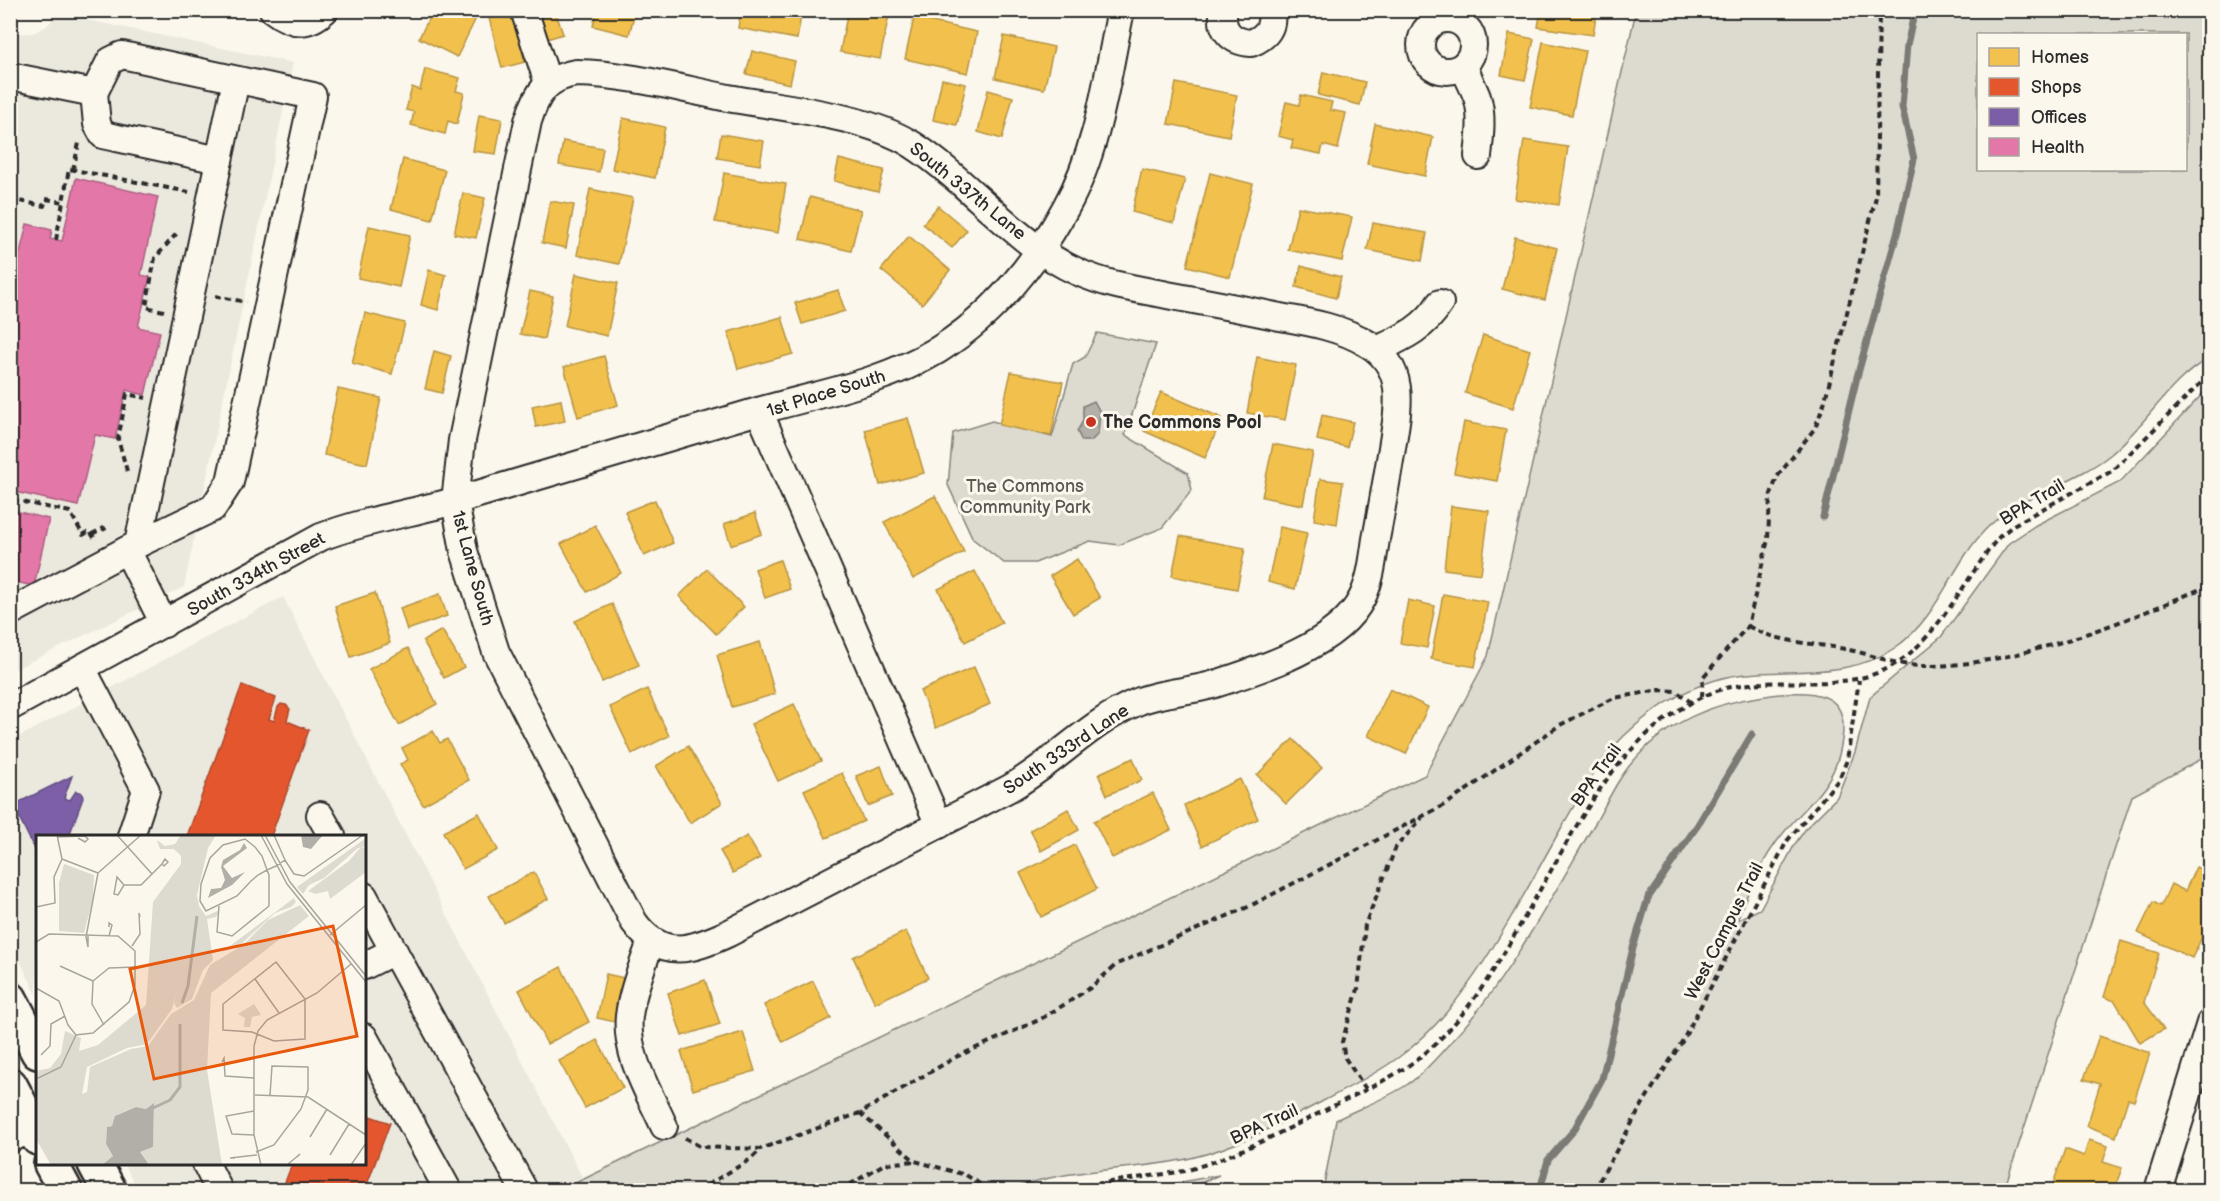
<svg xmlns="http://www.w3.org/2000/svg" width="2220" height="1201" font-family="'Balsamiq Sans',sans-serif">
<rect width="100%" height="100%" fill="#fbf7ec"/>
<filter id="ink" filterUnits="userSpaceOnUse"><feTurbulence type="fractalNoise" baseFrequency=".0167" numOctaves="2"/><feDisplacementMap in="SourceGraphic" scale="12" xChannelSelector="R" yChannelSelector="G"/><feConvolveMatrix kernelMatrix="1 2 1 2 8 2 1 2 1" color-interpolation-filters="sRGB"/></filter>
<g filter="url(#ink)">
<g fill="#ebe8de">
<path d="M59,14L293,63L184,587L11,671V34L33,33L45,27Z"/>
<path d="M283,597L583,1179L561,1190H138L124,1164H364V836H38L37,995L11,943V741Z"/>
</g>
<g fill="#dddad0" stroke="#84827e" stroke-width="1.5" fill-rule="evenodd">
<path d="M1636,11H2209V358C2168,381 2146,426 2110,455C2075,483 2015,498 1985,530C1951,566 1938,618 1896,647C1853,678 1796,669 1746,674C1701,678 1656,705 1624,736C1598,761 1581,794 1563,825C1520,899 1469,1008 1399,1057C1376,1074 1350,1087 1325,1100C1283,1122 1238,1147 1191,1158C1131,1172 1066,1167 1008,1190H561L1425,775L1488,656ZM1978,34H2186V170H1978Z"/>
<path d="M1097,333L1156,344L1125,435L1188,473L1192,490L1162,528L1119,545L1090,541L1035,563H1004L973,539L948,485L953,433L992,421L1052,437L1073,364L1085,357Z"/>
<path d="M2209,387V755L2132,796L2004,1190H1323L1336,1120C1359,1108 1386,1099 1408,1084C1424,1074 1445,1048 1459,1033C1509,977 1555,891 1594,825C1608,801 1618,777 1637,757C1668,722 1714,703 1759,697C1780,694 1805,689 1825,697C1849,707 1844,734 1839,755C1830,790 1802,809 1781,836C1762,860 1748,891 1737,920L1760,909L1795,844L1807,827L1837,797L1855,752L1870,697L1941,637L2009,543L2036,525L2120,482Z"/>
<path d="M1219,1175L1185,1190H1139Z"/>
</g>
<path fill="#b1afa7" stroke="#7b7a75" stroke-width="1.5" d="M1094,401L1100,412L1098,434L1091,441H1082L1077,431L1083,421V406Z"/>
<g fill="#f2c14e" stroke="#b69444" stroke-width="1.5">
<path d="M433,10H480L457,57L419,38Z"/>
<path d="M534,10H555L563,34L544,40Z"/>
<path d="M597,10L635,12L629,35L593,26Z"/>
<path d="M741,10H802L797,39L738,28Z"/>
<path d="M848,10H890L880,59L840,52Z"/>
<path d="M1541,10H1597L1593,35L1538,27Z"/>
<path d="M512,12L525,62L502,68L489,18Z"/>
<path d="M914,18L977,32L968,73L905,59Z"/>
<path d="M1509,34L1534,39L1525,80L1501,75Z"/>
<path d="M1004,36L1054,47L1044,89L995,78Z"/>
<path d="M1543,42L1585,51L1572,115L1530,107Z"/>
<path d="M752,51L795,61L790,84L746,74Z"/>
<path d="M425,69L460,78L456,91L464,93L457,124L448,121L445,134L411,125L414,112L406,110L412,87L420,90Z"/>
<path d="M1323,72L1365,82L1360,105L1318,95Z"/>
<path d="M942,79L966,84L957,125L933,120Z"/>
<path d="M1176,83L1237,95L1229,136L1168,124Z"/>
<path d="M988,90L1013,97L1002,139L978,132Z"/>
<path d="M1301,95L1332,102L1330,110L1346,113L1338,149L1323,145L1321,154L1291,148L1293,140L1278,136L1286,102L1299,105Z"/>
<path d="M479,115L502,119L496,154L473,151Z"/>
<path d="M623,118L665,127L655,178L612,169Z"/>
<path d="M1375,124L1433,137L1425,176L1367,164Z"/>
<path d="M721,134L764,141L760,165L717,158Z"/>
<path d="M1524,140L1568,147L1559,205L1515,199Z"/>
<path d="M563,141L603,148L599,172L559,165Z"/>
<path d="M403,159L445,170L432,220L391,209Z"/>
<path d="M839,159L884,170L878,192L834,181Z"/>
<path d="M1142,169L1185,179L1174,223L1132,212Z"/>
<path d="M724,173L786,184L778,233L715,222Z"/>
<path d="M1210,173L1253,184L1230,277L1187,266Z"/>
<path d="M590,189L633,198L619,264L577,255Z"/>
<path d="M463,193L485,198L476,238L454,234Z"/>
<path d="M810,197L861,210L851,251L800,239Z"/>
<path d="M550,201L574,205L566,248L542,243Z"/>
<path d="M938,206L967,230L952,248L923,224Z"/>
<path d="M1298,207L1352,217L1342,261L1288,250Z"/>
<path d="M1373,223L1427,233L1422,261L1367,250Z"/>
<path d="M369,226L410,235L399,287L358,278Z"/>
<path d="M909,236L950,270L922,304L881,270Z"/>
<path d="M1515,237L1557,248L1545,300L1502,289Z"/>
<path d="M1301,266L1341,277L1336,298L1296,287Z"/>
<path d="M429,270L446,275L438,310L421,305Z"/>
<path d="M576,274L618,283L607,336L565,326Z"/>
<path d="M838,290L845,311L802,324L795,303Z"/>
<path d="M530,291L553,296L544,339L520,334Z"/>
<path d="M365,313L405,323L392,374L352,363Z"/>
<path d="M782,317L793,354L738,369L728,332Z"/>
<path d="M1483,335L1530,350L1513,408L1465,393Z"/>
<path d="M434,351L451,356L442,393L425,389Z"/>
<path d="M604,356L618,405L578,417L564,367Z"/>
<path d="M1257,357L1296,365L1285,420L1247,413Z"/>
<path d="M1011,372L1063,382L1051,436L999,425Z"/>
<path d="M338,389L381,398L367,464L324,455Z"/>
<path d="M1161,392L1222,418L1205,458L1144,431Z"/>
<path d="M561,400L565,421L536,427L532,406Z"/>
<path d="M1322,415L1353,422L1347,447L1317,440Z"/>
<path d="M908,418L924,473L880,485L865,430Z"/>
<path d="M1464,422L1506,430L1497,481L1454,473Z"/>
<path d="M1273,444L1313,452L1303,505L1262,497Z"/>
<path d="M1320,479L1343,482L1337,524L1314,520Z"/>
<path d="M935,496L964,552L913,579L884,522Z"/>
<path d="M655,500L673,543L644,556L625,512Z"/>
<path d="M1451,506L1489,511L1481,574L1444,569Z"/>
<path d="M755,513L762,534L731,545L724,524Z"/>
<path d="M595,525L621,573L587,592L561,544Z"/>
<path d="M1280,527L1307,533L1295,589L1268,582Z"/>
<path d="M1180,536L1245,548L1237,589L1172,576Z"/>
<path d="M1077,559L1100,598L1073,614L1050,576Z"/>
<path d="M780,560L790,589L765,598L755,569Z"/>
<path d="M707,569L744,607L716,634L679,596Z"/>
<path d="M975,571L1002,623L965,642L938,589Z"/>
<path d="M375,593L390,643L351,657L335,606Z"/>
<path d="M440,594L447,616L407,630L400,608Z"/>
<path d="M1443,594L1488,602L1475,667L1431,659Z"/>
<path d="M1408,600L1435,606L1427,648L1400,643Z"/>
<path d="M612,604L639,665L602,682L575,621Z"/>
<path d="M442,630L464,667L444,678L423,641Z"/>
<path d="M760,642L775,694L732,707L717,655Z"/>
<path d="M408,648L437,704L399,725L369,669Z"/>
<path d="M974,667L990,704L936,728L920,691Z"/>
<path d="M647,689L669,736L632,754L610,707Z"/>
<path d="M1390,689L1428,707L1406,754L1368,736Z"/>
<path d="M794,704L821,761L778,781L751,724Z"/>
<path d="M433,731L440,743L447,739L469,780L423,805L400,764L408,760L402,748Z"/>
<path d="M1293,739L1322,768L1286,804L1257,775Z"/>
<path d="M688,746L722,803L690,823L656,766Z"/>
<path d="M1133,758L1142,780L1107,795L1098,774Z"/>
<path d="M881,766L892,796L868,806L856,776Z"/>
<path d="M842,773L864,821L826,838L804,790Z"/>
<path d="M1240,779L1258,819L1202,846L1184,805Z"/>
<path d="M1153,793L1171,830L1112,858L1094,821Z"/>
<path d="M1068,809L1079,830L1041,851L1030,830Z"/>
<path d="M479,813L498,850L463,869L443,832Z"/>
<path d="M2210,813V827L2203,819Z"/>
<path d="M747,836L760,858L733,873L720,851Z"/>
<path d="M2210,840V854L2202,846Z"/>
<path d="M1075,845L1097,889L1041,917L1020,873Z"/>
<path d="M2196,867L2210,874V920L2192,958L2138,933L2153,902L2161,906L2171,884L2185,891Z"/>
<path d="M534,872L548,899L504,923L489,896Z"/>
<path d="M906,931L928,978L875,1003L853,957Z"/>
<path d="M2121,941L2159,953L2144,1002L2164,1029L2140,1043L2115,1001L2104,997Z"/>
<path d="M561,967L589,1022L547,1044L519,990Z"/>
<path d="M606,974L629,979L620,1023L597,1018Z"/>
<path d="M705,980L720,1024L682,1036L668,993Z"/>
<path d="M813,981L831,1018L783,1042L764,1005Z"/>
<path d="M743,1032L755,1071L693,1090L681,1051Z"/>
<path d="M2099,1036L2150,1053L2134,1101L2128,1099L2116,1137L2087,1126L2100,1084L2084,1079Z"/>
<path d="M597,1040L623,1088L585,1108L559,1061Z"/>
<path d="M2089,1140L2108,1146L2103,1162L2122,1168L2114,1190H2051L2065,1149L2084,1156Z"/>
<path d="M2210,1169V1190H2204Z"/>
<path d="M1270,1183L1295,1190H1268Z"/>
</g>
<g fill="#e4572e" stroke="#ac4a2d" stroke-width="1.5">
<path d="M242,685L276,698L269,719L274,721L278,707L281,704L286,705L290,709L287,721L309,730L271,836H187Z"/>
<path d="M364,1102L370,1107L367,1115L390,1123L365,1190H282L292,1164H364Z"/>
</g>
<path fill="#7b5ea7" stroke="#634f82" stroke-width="1.5" d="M72,776L64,798L70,800L76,791L82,793L83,798L69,836H38V856L13,805Z"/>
<path fill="#e377a8" stroke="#ac6082" stroke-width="1.5" d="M76,178L158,197L141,275L150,277L138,327L160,332L145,395L126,390L115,439L95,435L78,506L15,492L11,510L49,519L34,586L10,581V251L20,253L27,224L52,230L50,239L62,241Z"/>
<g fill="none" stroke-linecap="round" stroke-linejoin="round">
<g stroke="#7b7a75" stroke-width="7">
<path d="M1823,517L1857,377L1898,230L1914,159L1902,107L1907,45L1915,10"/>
<path d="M1540,1190L1548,1160L1574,1130L1602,1079L1633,948L1648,898L1697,826L1752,734"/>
</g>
<g stroke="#2b2b2b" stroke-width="30">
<g id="minor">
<path d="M273,10C291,24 307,27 325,10"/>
<path d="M524,10L548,83"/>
<path d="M1224,10C1219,30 1232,42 1251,43C1266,37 1275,27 1270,10"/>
<circle cx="1447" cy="45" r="26"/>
<path d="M1464,65C1467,77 1473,86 1477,97C1483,114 1480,138 1478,156"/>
<path d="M576,73C627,74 678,88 728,98C783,108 866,115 913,145C970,182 1016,245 1078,272C1106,285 1137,289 1167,295C1205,302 1243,309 1280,317C1309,322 1343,328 1368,344C1408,368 1398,409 1392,448C1387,478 1382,508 1376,539C1373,559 1371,580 1362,598C1339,645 1259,670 1212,685C1187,692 1160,692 1137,702C1090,722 1054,763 1010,788L729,933C692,950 662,961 634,922L496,652L464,551L455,501L462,440L528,121C537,93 546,78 576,73Z"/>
<path d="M10,76L94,93L110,61L122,55L313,96L230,482L213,508L138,544"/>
<path d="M94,93L97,124L103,135L219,160"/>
<path d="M1377,350C1402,338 1425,328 1440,303"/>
<path d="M759,411L939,825"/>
<path d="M127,550L164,624"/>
<path d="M10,612L138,544L236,80"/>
<path d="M82,668L146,790L131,836"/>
<path d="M10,707L321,537C365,520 412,513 458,500C557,471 656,441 755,412C817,394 881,384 938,350C994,315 1035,264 1066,207C1099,148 1107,76 1121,10"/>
<path d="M320,815L332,836"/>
<path d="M364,896L524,1190"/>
<path d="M651,941C643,965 632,991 629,1016C625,1055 649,1092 664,1126"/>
<path d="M364,966L394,951"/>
<path d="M364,1037L448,1190"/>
<path d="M10,1139L38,1126"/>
<path d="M206,1164L219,1190"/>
<path d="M2158,1190L2210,1023"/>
</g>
</g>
<g stroke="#2b2b2b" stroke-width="38">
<g id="major">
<path d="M10,999L38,1052"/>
<path d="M10,1085L38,1138"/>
<path d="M51,1164L65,1190"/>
<path d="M95,1164L109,1190"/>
</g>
</g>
<g stroke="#2b2b2b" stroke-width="4" stroke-dasharray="6 4.5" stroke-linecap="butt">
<path d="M73,170L79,143"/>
<path d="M10,199L44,206L46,199L63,202"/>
<path d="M56,240L69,169L189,192"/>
<path d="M215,296L246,302"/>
<path d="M164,311L146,307L155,258L178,232"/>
<path d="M127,471L118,439L127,394L146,398"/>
<path d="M13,500L70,512L83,535L90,531L96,541"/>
<path d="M92,534L104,528L107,533"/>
<path d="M1748,626C1778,643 1813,643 1845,649C1872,654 1898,667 1926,666C2017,666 2126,621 2210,585"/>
<path d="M1702,697L1703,677L1748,626L1768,539L1770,497L1777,477L1815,428L1824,404L1876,197L1879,10"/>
<path d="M1366,1089L1345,1058L1342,1042L1358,989L1365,925L1396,847L1422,818"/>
<path d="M860,1113L915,1161L966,1175L989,1190"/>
<path d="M685,1138L701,1147L760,1149L860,1113L956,1057L1039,1020L1067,1003L1090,988L1117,964L1248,907L1448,803L1560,725L1614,698L1660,690L1676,691L1692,703"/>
<path d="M699,1190L751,1159L760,1150"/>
<path d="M841,1190L884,1164L915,1161"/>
<path d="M1055,1190L1185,1171C1238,1155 1286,1130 1335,1105C1369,1088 1406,1072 1434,1045C1480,1001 1510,943 1541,888C1576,827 1607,764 1663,721C1685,705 1710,690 1736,686C1790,676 1849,694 1897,663C1942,633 1966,576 2000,536L2015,524L2112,471L2210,374"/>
<path d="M1594,1190L1645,1100L1683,1040L1787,841L1839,779L1847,760L1859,680"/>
</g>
<use href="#minor" stroke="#fbf7ec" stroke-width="26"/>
<use href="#major" stroke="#fbf7ec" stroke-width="33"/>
</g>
</g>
<circle fill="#c8321e" stroke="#fbf7ec" stroke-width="2" cx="1091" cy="422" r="6"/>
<g text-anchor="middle" stroke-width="6" stroke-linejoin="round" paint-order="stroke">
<g font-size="18" fill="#2b2b2b" stroke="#fbf7ec">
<text transform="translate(968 191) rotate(39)" y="6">South 337th Lane</text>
<text transform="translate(826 393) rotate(-17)" y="6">1st Place South</text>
<text transform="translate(2032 502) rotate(-31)" y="6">BPA Trail</text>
<text transform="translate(473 568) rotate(75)" y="6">1st Lane South</text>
<text transform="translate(256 574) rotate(-29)" y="6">South 334th Street</text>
<text transform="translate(1066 749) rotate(-34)" y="6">South 333rd Lane</text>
<text transform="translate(1596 775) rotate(-54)" y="6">BPA Trail</text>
<text transform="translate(1724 931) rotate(-63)" y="6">West Campus Trail</text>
<text transform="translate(1264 1124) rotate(-25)" y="6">BPA Trail</text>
</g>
<g font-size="18" font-weight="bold" fill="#2b2b2b" stroke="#fbf7ec" text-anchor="start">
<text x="1103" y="428">The Commons Pool</text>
</g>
<g font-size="18" fill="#585754" stroke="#fbf7ec">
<text x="1025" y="492">The Commons<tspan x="1025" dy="21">Community Park</tspan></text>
</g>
</g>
<g transform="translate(36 835)">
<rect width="330" height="330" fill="#fbf7ec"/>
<path d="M145,0H180L172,13L161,60L163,71L170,81L184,75L180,82L171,84L177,125L167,135L156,164L141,173L138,168L142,152L136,174L111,209L91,213L51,232L46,259L51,257L54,232L95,214L112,211L135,179L158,165L174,130L207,110L232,85L264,70L273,81L175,158L171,235L186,330H113L108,326L104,317L117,312L118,269L110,274L100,272L83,279L76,291L71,292L70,309L77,321L66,330H15L0,304V236L14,233L25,219L29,196L45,203L43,216L62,210L110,170L117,67L145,29V21L138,14H124L121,5L129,11L139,9ZM330,3V11L322,13L288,43L273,50L267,59L261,52ZM325,12L330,13V37L294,64L292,56L279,59L272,56L313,26ZM28,29L58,40L57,64L48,98L23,96V48ZM258,63L260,67L255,72L239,78L205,109L186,117ZM218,169L225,180L216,182L214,192H208L209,183L202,179Z" fill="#dddad0"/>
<path d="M287,0L275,14L267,12L265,0ZM208,8L211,13L187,31L196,43L209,37L196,50L172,63L175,54L185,53L189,45L185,32L187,25L204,15ZM118,268L117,312L104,317L113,330H66L77,321L70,309L71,292L76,291L79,281L100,272L110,274Z" fill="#b1afa7"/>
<path fill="none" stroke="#b1afa7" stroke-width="3" d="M146,168L152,151L161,81M117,273L134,265L144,252V189"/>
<path fill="none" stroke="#a8a59f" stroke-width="1.5" d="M21,0L26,24M81,0L116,39M225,0L251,49L330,147M229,0L254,47L330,141M238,0L249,25M21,2L49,1L52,4L49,7L42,3M26,24L62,38M129,24L132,27L128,31L126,29ZM62,38L105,0M88,50L82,60L78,59L81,42L88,50H105L126,29M183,71L181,97L196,101L233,71V40L231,35L226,21L219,12L209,4L187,10L174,23L165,49L164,66L170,76L201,61L215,46L222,40L231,35L240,31L249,25L258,39L268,41L327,0M0,72L19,68L18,42L26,24M294,100L330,70M52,101V112L50,102L62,38M73,101L76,90L73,88V92M0,107L13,99L82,101L99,116V150L93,167L57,198L40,200M96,111L104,99L103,78L104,82M240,127L269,164V204L238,206L216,197L187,195V169ZM24,131L57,146M219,144L243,178M0,153L23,166L32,190L40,200M68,190L56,169L57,146L73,133L100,132M5,220L14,211L15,189L29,181M186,227L188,223L189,241L218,243M0,244L25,232L40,200M219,260L272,262L330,300M218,300L196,299L190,281L218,276M274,302L291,274M220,317L238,310L265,274L272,255V232L236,231L234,260M294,320L313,289M199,323H194L221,320M225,330L218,300V211L222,196L231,185L281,158L315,129M251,330L264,319L261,322M315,330L330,308"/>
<path fill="#e8590c" fill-opacity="0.15" stroke="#e8590c" stroke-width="3" d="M297,91L321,201L118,244L94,134Z"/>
<rect width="330" height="330" fill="none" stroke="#2b2b2b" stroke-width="3"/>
</g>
<rect width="2220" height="1201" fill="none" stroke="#fbf7ec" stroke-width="36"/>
<rect x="18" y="18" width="2184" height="1165" fill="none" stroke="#2b2b2b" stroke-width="2" filter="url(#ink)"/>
<rect x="1977" y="33" width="210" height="138" fill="#fbf7ec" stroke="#a8a59f" stroke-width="1.5"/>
<rect x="1989" y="48" width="30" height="18" fill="#f2c14e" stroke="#a8a59f" stroke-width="1.5"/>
<text x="2031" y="63" font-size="18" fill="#2b2b2b">Homes</text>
<rect x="1989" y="78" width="30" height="18" fill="#e4572e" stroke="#a8a59f" stroke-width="1.5"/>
<text x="2031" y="93" font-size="18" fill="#2b2b2b">Shops</text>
<rect x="1989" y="108" width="30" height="18" fill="#7b5ea7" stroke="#a8a59f" stroke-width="1.5"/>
<text x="2031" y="123" font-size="18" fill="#2b2b2b">Offices</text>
<rect x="1989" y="138" width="30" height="18" fill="#e377a8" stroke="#a8a59f" stroke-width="1.5"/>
<text x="2031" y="153" font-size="18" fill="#2b2b2b">Health</text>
</svg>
